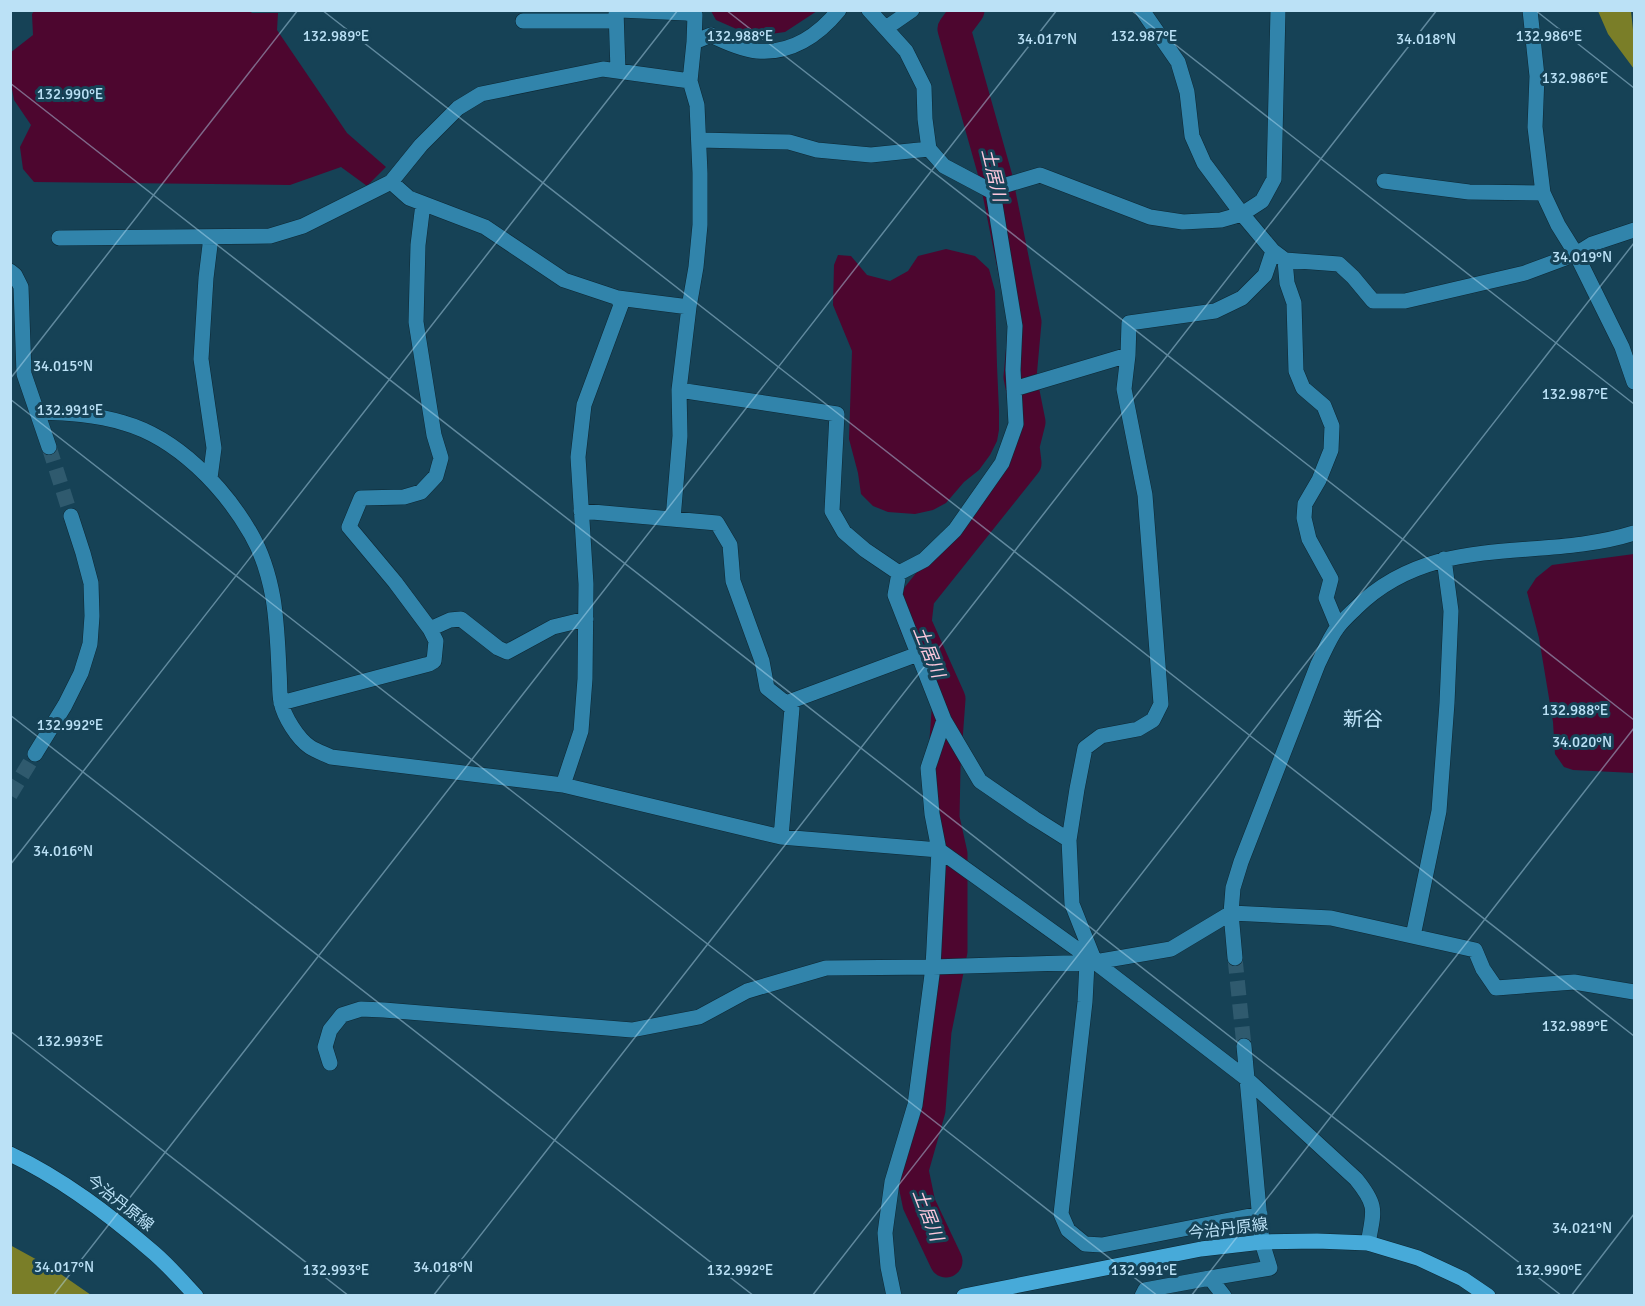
<svg xmlns="http://www.w3.org/2000/svg" width="1645" height="1306" font-family="Signika,'Noto Sans JP',sans-serif">
  <style>
    .forest { fill: #7a7e28 }
    .water { fill: #4d062f }
    .lines { fill: none; stroke-linecap: round; stroke-linejoin: round }
    .river { stroke: #4d062f; stroke-width: 33 }
    .minor-tunnel { stroke: #2f5a6e; stroke-width: 15; stroke-dasharray: 15 8; stroke-linecap: butt }
    .minor-casing { stroke: #0d2733; stroke-width: 16 }
    .major-casing { stroke: #0d2733; stroke-width: 16 }
    .minor { stroke: #3184ab; stroke-width: 15 }
    .major { stroke: #47aad9; stroke-width: 15 }
    .ticks { fill: none; stroke: #bbe1f6; stroke-width: 1.5; stroke-opacity: 0.45 }
    .labels { text-anchor: middle; dominant-baseline: central; stroke-width: 6; stroke-linejoin: round; paint-order: stroke }
    .street-label { font-size: 16px; fill: #bbe1f6; stroke: #164256 }
    .water-label { font-size: 18px; font-style: italic; fill: #fcc7dc; stroke: #164256 }
    .quarter-label { font-size: 20px; fill: #bbe1f6; stroke: #164256 }
    .ticks-label { font-size: 15px; text-anchor: middle; fill: #bbe1f6; stroke: #164256; stroke-width: 6; stroke-linejoin: round; paint-order: stroke }
  </style>
  <rect width="100%" height="100%" fill="#164256"/>
  <path class="forest" d="M 1598,11 L 1631,11 L 1633,30 L 1634,32 L 1634,69 L 1608,34 Z
    M 10,1245 L 52,1268 L 91,1295 L 11,1295 Z"/>
  <path class="water" d="M 249,10 L 252,13 L 278,13 L 277,30 L 347,133 L 386,167 L 367,186 L 341,167 L 290,185 L 34,182 L 23,169 L 20,147 L 31,125 L 14,100 L 11,83 L 10,53 L 33,35 L 32,14 L 34,11 Z
    M 711,11 L 817,11 L 785,32 L 763,35 L 741,31 L 716,20 Z
    M 946,249 L 975,256 L 989,269 L 995,291 L 997,366 L 999,411 L 999,430 L 997,441 L 990,455 L 979,470 L 964,482 L 946,503 L 933,510 L 915,514 L 888,512 L 873,506 L 861,494 L 858,473 L 849,439 L 852,351 L 833,305 L 834,265 L 838,255 L 851,256 L 867,275 L 890,281 L 908,271 L 918,256 Z
    M 1634,554 L 1634,773 L 1573,770 L 1564,767 L 1555,754 L 1553,722 L 1539,638 L 1527,592 L 1536,578 L 1552,565 Z"/>
  <g class="lines">
    <path class="river" d="M 946,1261 L 919,1204 L 912,1170 L 929,1110 L 935,1031 L 951,951 L 951,854 L 943,818 L 944,767 L 949,699 L 915,623 L 918,597 L 1025,463 L 1023,446 L 1029,422 L 1020,377 L 1025,322 L 996,178 L 954,29 L 968,10"/>
    <path class="minor-tunnel" d="M 49,447 L 71,516
      M 10,795 L 35,754
      M 1235,958 L 1244,1046"/>
    <defs>
      <path id="minor" d="M 616,10 L 618,71
        M 620,10 L 686,13 L 695,15 L 694,42
        M 839,10 C 818,36 790,54 757,51 C 741,49 725,42 711,35 L 694,42 L 690,81 L 697,105 L 700,173 L 700,225 L 696,267 L 689,307 L 679,390 L 837,414 L 832,511 L 844,532 L 865,550 L 899,573
        M 869,10 L 906,51 L 924,87 L 925,119 L 929,149 L 944,166 L 993,192 L 1015,326 L 1013,370 L 1016,424 L 1002,463 L 955,530 L 924,560 L 899,573
        M 1142,10 L 1178,62 L 1187,92 L 1192,136 L 1204,163 L 1242,214 L 1262,201 L 1274,179 L 1278,10
        M 1530,10 L 1537,76 L 1535,127 L 1543,193 L 1558,225 L 1576,254 L 1622,347 L 1634,382
        M 523,21 L 616,21
        M 886,28 L 912,10
        M 699,140 L 789,142 L 817,150 L 871,155 L 929,149
        M 1384,181 L 1469,192 L 1543,193
        M 391,182 L 409,198 L 485,227 L 564,280 L 618,298 L 621,305 L 584,405 L 578,457 L 586,584 L 585,679 L 581,731 L 563,785
        M 989,190 L 1040,175 L 1150,217 L 1183,222 L 1221,220 L 1242,214 L 1273,251 L 1285,260 L 1339,264 L 1353,277 L 1373,301 L 1405,301 L 1525,273 L 1576,254 L 1592,244 L 1634,230
        M 59,238 L 270,236 L 303,226 L 391,182 L 421,145 L 458,108 L 481,94 L 603,69 L 690,81
        M 1285,260 L 1287,283 L 1294,303 L 1296,371 L 1303,388 L 1324,406 L 1332,426 L 1331,450 L 1319,480 L 1305,504 L 1304,518 L 1309,539 L 1331,579 L 1326,598 L 1338,627
        M 10,271 L 15,275 L 21,287 L 24,374 L 49,447
        M 618,298 L 689,307
        M 1014,389 L 1128,355 L 1129,323 L 1215,311 L 1242,298 L 1265,275 L 1273,251
        M 38,412 C 67,413 95,414 124,423 C 177,438 224,487 251,534 C 262,553 269,576 273,598 C 277,622 278,646 279,671 C 280,681 279,692 281,702 C 284,717 298,739 310,747 C 316,751 325,754 331,757 L 563,785 L 781,837 L 939,850 L 1095,962 L 1171,949 L 1231,913 L 1331,918 L 1475,950 L 1483,969 L 1496,988 L 1574,982 L 1634,992
        M 210,478 L 214,448 L 201,359 L 206,278 L 211,237
        M 581,511 L 717,523 L 730,545 L 733,581 L 762,661 L 767,688 L 792,708 L 781,837
        M 673,519 L 680,436 L 679,390
        M 899,573 L 895,595 L 944,720 L 980,781 L 1034,818 L 1069,840 L 1072,904 L 1095,962
        M 430,629 L 450,620 L 461,619 L 498,648 L 507,652 L 553,627 L 586,619
        M 281,703 L 429,664 L 434,661 L 436,641 L 430,629 L 395,582 L 349,527 L 361,498 L 404,497 L 421,492 L 436,476 L 441,458 L 434,435 L 416,322 L 418,245 L 423,204
        M 786,703 L 918,654
        M 35,754 L 65,705 L 81,673 L 90,644 L 92,616 L 91,583 L 83,553 L 71,516
        M 1069,840 L 1077,789 L 1085,748 L 1101,736 L 1138,729 L 1153,720 L 1161,704 L 1145,495 L 1124,389 L 1128,355
        M 1413,936 L 1439,811 L 1447,703 L 1451,611 L 1444,559
        M 1235,958 L 1231,913 L 1233,888 L 1241,862 L 1318,664 C 1324,652 1329,639 1337,628 C 1343,620 1350,614 1356,608 C 1435,530 1539,563 1634,533
        M 1087,963 L 1085,1002 L 1061,1214 L 1068,1230 L 1085,1244 L 1102,1245 L 1260,1214
        M 330,1063 L 325,1047 L 330,1030 L 342,1015 L 361,1009 L 384,1010 L 632,1030 L 699,1017 L 747,991 L 826,968 L 933,967 L 1095,962 L 1247,1079 L 1356,1179 C 1378,1206 1374,1211 1368,1243
        M 894,1296 L 888,1267 L 885,1233 L 892,1182 L 915,1105 L 933,967 L 939,850 L 932,814 L 928,768 L 944,720
        M 1142,1296 L 1145,1290 L 1210,1278
        M 1224,1296 L 1210,1278 L 1270,1268 L 1262,1242 L 1244,1046"/>
      <path id="major" d="M 10,1154 C 63,1179 110,1215 154,1253 C 169,1266 182,1281 196,1296
        M 964,1296 L 1201,1249 L 1262,1242 L 1317,1241 L 1368,1243 L 1418,1258 L 1463,1279 L 1488,1296"/>
    </defs>
    <use href="#minor" class="minor-casing"/>
    <use href="#major" class="major-casing"/>
    <use href="#minor" class="minor"/>
    <use href="#major" class="major"/>
  </g>
  <path class="ticks" d="M 322,10 L 1634,1036M 726,10 L 1634,720M 1131,10 L 1634,404M 1535,10 L 1634,88M 10,83 L 1562,1296M 10,379 L 298,10M 10,399 L 1158,1296M 10,715 L 754,1296M 10,865 L 678,10M 10,1031 L 349,1296M 53,1296 L 1057,10M 433,1296 L 1437,10M 812,1296 L 1634,243M 1191,1296 L 1634,728M 1571,1296 L 1634,1214"/>
  <g class="labels">
    <g class="street-label">
      <text transform="translate(120 1203) rotate(38)">今治丹原線</text>
      <text transform="translate(1228 1229) rotate(-7)">今治丹原線</text>
    </g>
    <g class="water-label">
      <text transform="translate(994 175) rotate(76)">土居川</text>
      <text transform="translate(929 652) rotate(68)">土居川</text>
      <text transform="translate(928 1215) rotate(69)">土居川</text>
    </g>
    <g class="quarter-label">
      <text x="1363" y="719">新谷</text>
    </g>
  </g>
  <g class="ticks-label">
    <text x="336" y="41">132.989°E</text>
    <text x="740" y="41">132.988°E</text>
    <text x="1144" y="41">132.987°E</text>
    <text x="1549" y="41">132.986°E</text>
    <text x="1047" y="44">34.017°N</text>
    <text x="1426" y="44">34.018°N</text>
    <text x="1575" y="83">132.986°E</text>
    <text x="70" y="99">132.990°E</text>
    <text x="1582" y="262">34.019°N</text>
    <text x="63" y="371">34.015°N</text>
    <text x="1575" y="399">132.987°E</text>
    <text x="70" y="415">132.991°E</text>
    <text x="1575" y="715">132.988°E</text>
    <text x="70" y="730">132.992°E</text>
    <text x="1582" y="747">34.020°N</text>
    <text x="63" y="856">34.016°N</text>
    <text x="1575" y="1031">132.989°E</text>
    <text x="70" y="1046">132.993°E</text>
    <text x="1582" y="1233">34.021°N</text>
    <text x="64" y="1272">34.017°N</text>
    <text x="443" y="1272">34.018°N</text>
    <text x="336" y="1275">132.993°E</text>
    <text x="740" y="1275">132.992°E</text>
    <text x="1144" y="1275">132.991°E</text>
    <text x="1549" y="1275">132.990°E</text>
  </g>
  <rect width="1645" height="1306" fill="none" stroke="#bbe1f6" stroke-width="24"/>
</svg>
